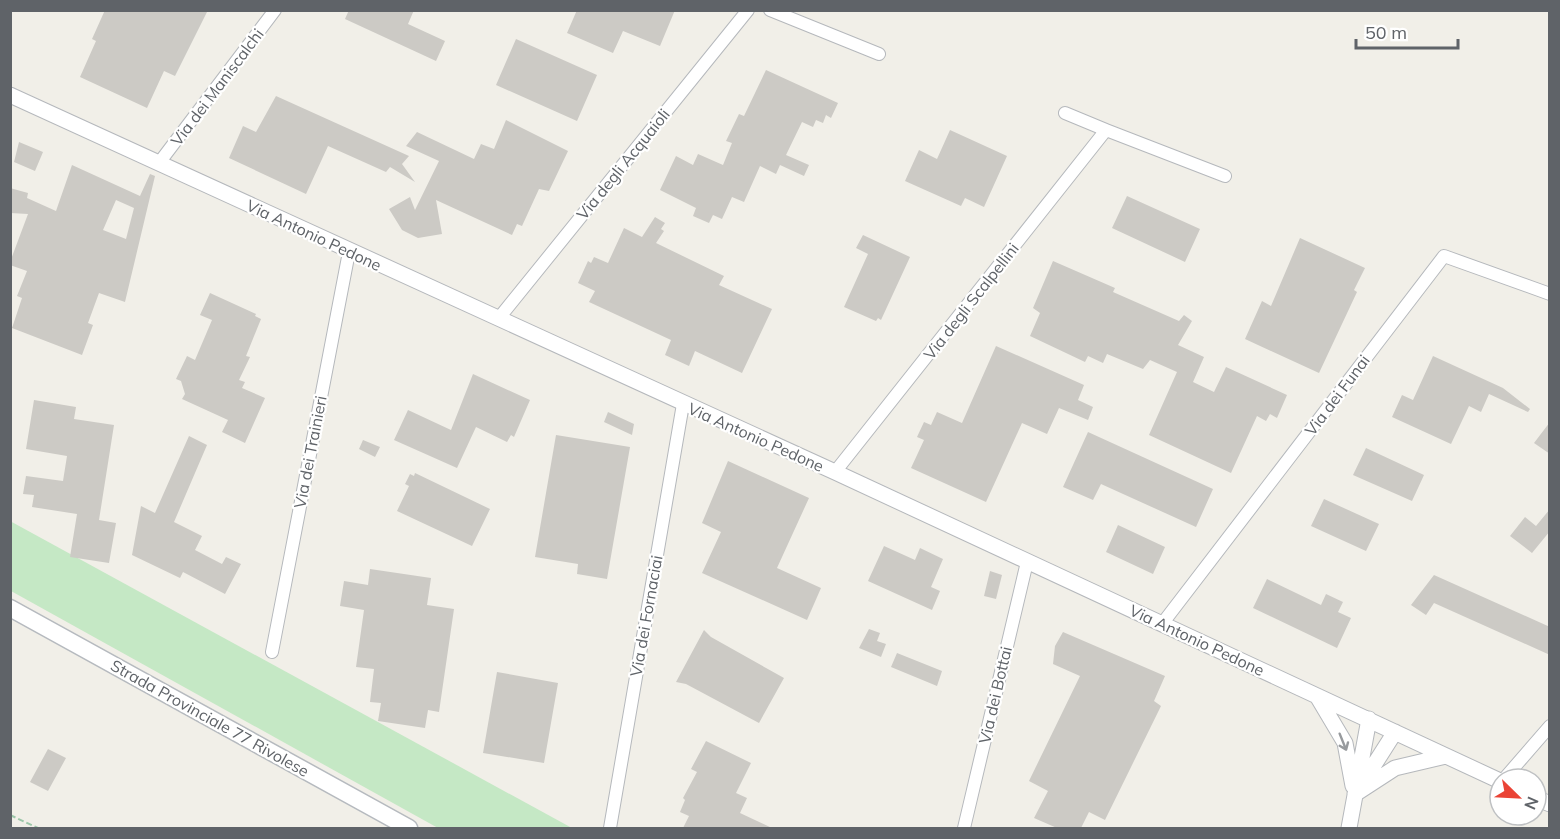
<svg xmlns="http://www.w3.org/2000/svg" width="1560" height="839" font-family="Mulish,sans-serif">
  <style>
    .green { fill: #c5e8c5 }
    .building { fill: #cccac5; fill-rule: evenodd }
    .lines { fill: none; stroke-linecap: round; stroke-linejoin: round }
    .minor-casing { stroke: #b5b8bc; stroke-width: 14 }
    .tertiary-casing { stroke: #b5b8bc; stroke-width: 17 }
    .secondary-casing { stroke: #b6babf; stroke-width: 19 }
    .path { stroke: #9cc7a9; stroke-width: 2; stroke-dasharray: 6 3; stroke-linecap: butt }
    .minor { stroke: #fff; stroke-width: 12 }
    .tertiary { stroke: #fff; stroke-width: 15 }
    .secondary { stroke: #fff; stroke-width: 16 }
    .oneway { stroke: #979a9d }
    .labels { text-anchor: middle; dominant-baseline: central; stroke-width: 4.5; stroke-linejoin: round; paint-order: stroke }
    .street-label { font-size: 16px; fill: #5f6368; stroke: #fff }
  </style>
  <rect width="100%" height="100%" fill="#f1efe8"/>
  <path class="green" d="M 10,521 L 572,828 L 438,828 L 11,591 Z"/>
  <path class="building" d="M 105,10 L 208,10 L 175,76 L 164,71 L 147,108 L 80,77 L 96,41 L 92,39 Z
    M 349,10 L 414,10 L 408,24 L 445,41 L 436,61 L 345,19 Z
    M 577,10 L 675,10 L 660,46 L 623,31 L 613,53 L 567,33 Z
    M 516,39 L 597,75 L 577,121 L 496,85 Z
    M 766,70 L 838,103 L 831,118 L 826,115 L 823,123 L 816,120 L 813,127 L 802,122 L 786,155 L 809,165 L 804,176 L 780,165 L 776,174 L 760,166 L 744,202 L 732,197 L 722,219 L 713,215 L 709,223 L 693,216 L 696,208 L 660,190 L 676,156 L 693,165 L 698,154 L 723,165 L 732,143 L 726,141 L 739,114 L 744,116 Z
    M 276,96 L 409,156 L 402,164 L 415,182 L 390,167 L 386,172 L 328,146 L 306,194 L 229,158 L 243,126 L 256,132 Z
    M 506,120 L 568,151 L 549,191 L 539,189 L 522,226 L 517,224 L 512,235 L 436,200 L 442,234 L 418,238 L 402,230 L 389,209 L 410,197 L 415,210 L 439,161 L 406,146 L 417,132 L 474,159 L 481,144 L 494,149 Z
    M 950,130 L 1007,156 L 984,207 L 965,198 L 961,206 L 905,181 L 919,150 L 937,159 Z
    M 19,142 L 43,152 L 35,171 L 14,162 Z
    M 72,165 L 140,196 L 150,174 L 155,176 L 125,302 L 99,293 L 88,323 L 93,325 L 82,355 L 12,328 L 22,298 L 17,296 L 27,271 L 10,265 L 10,262 L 28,214 L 10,213 L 10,188 L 28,193 L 27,198 L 56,211 ZM 116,200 L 134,208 L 126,239 L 103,230 Z
    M 1127,196 L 1200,229 L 1185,262 L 1112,228 Z
    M 655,217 L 665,223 L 661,229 L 664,231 L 656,243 L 724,276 L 719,285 L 772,309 L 742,373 L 695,351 L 689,366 L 665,355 L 671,340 L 589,302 L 595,291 L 578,283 L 588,261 L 591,263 L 594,257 L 608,263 L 624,228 L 642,237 Z
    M 863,235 L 910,257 L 881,320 L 878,318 L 876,321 L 844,307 L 868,254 L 856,248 Z
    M 1300,238 L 1365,268 L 1354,290 L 1357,292 L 1319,373 L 1245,339 L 1262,301 L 1271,306 Z
    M 1053,261 L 1115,288 L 1113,292 L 1179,321 L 1184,315 L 1192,321 L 1178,345 L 1204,357 L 1193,382 L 1214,392 L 1226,367 L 1287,395 L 1277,418 L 1270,414 L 1266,421 L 1257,416 L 1231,473 L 1149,435 L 1177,372 L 1150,360 L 1143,369 L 1107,354 L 1103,363 L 1088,356 L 1085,362 L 1030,336 L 1040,313 L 1033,308 Z
    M 210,293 L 256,314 L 255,316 L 261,319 L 246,356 L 250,357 L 239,380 L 245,382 L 242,388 L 265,398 L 245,443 L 222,432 L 228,420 L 182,399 L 185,394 L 181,381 L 176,379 L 187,356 L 195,360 L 212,320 L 200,315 Z
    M 996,346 L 1084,385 L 1078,400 L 1093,407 L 1088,420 L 1059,408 L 1047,434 L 1022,423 L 986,502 L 911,468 L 924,440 L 917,437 L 924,422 L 931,425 L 937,412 L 962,423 Z
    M 1433,356 L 1503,388 L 1530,409 L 1528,412 L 1489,394 L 1481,412 L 1469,406 L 1451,444 L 1392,417 L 1402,395 L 1413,400 Z
    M 473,374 L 530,400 L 514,437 L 511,435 L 507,442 L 476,427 L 457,468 L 394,440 L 408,410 L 451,430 Z
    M 34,400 L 76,407 L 74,419 L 114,425 L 99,520 L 116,523 L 109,563 L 70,557 L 77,514 L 32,507 L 34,495 L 23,494 L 26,476 L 63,481 L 67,456 L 26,449 Z
    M 608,412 L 634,424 L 632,435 L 604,422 Z
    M 1550,422 L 1550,454 L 1534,443 Z
    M 1088,432 L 1213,489 L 1196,527 L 1101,484 L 1093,500 L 1063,487 Z
    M 556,435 L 630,447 L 607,579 L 577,574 L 578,564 L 535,557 Z
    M 189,436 L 207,445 L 174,522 L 202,536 L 195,550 L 222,564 L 226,557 L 241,564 L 225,594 L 183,572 L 180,578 L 132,555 L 141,506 L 155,513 Z
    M 363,440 L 380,447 L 375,457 L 359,449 Z
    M 1366,448 L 1424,475 L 1412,501 L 1353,475 Z
    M 728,461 L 809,498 L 777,568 L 821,588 L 807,620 L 702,573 L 721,532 L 702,523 Z
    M 415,473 L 490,509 L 472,546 L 397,511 L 409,486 L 405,484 L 410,474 L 414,476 Z
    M 1324,499 L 1379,524 L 1366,551 L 1311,526 Z
    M 1550,509 L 1550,531 L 1532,553 L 1510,536 L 1525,517 L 1536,526 Z
    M 1118,525 L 1165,547 L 1153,574 L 1106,552 Z
    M 884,546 L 915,560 L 920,548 L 943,559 L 931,587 L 940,591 L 932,610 L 868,581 Z
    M 370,569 L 431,578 L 427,605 L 454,609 L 439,712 L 428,710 L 425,728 L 378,721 L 381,703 L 370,702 L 374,669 L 356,667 L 364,610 L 340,606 L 344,581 L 368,585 Z
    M 990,571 L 1002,575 L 996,599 L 984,596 Z
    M 1434,575 L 1550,627 L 1550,655 L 1434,603 L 1426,615 L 1411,605 Z
    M 1267,579 L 1321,605 L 1326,594 L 1343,602 L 1338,612 L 1351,618 L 1337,648 L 1253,608 Z
    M 869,629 L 880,633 L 877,641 L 886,644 L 881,657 L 859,648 Z
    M 704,630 L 711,637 L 784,678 L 759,723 L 686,684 L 676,682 Z
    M 1063,632 L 1165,676 L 1154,701 L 1161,706 L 1105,820 L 1089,812 L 1081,828 L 1057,828 L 1034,818 L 1048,791 L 1029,781 L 1080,676 L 1053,664 L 1055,646 Z
    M 897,653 L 942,671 L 937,686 L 891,667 Z
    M 497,672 L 558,683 L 544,763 L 483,753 Z
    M 706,741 L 751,763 L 736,793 L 747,798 L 740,813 L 772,828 L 683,828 L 689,816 L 680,812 L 685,800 L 683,798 L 697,772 L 691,769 Z
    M 48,749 L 66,758 L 48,791 L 30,782 Z"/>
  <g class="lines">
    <defs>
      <path id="minor" d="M 770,10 L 879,54
        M 1065,113 L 1106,130
        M 159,163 L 275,10
        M 499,318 L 748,10
        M 835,472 L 1106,130 L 1225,176
        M 1162,624 L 1444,256 L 1550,294
        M 272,652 L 349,252
        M 1504,779 L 1550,726
        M 610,828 L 683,404
        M 964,828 L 1027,562"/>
      <path id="tertiary" d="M 10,95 L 835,472 L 1500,781
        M 1317,696 L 1345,743 L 1353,786
        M 1360,787 L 1395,732
        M 1355,794 L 1395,768 L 1446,756
        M 1536,798 L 1550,804
        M 1349,828 L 1369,719"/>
      <path id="secondary" d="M 10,608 L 409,828"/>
    </defs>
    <use href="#minor" class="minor-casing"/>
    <use href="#tertiary" class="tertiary-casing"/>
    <use href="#secondary" class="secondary-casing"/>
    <path class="path" d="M 10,815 L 38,828"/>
    <use href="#minor" class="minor"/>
    <use href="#tertiary" class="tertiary"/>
    <use href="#secondary" class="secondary"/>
  </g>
  <defs><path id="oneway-shaft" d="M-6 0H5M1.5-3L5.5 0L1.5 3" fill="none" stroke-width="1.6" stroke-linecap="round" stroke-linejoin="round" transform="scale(1.5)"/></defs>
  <use class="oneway" href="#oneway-shaft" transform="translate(1343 742) rotate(68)"/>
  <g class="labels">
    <g class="street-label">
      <text transform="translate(217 87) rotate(-53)">Via dei Maniscalchi</text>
      <text transform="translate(623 164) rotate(-51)">Via degli Acquaioli</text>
      <text transform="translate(314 235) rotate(25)">Via Antonio Pedone</text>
      <text transform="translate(971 301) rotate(-52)">Via degli Scalpellini</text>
      <text transform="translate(1337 395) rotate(-53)">Via dei Funai</text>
      <text transform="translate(756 437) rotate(24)">Via Antonio Pedone</text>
      <text transform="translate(310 452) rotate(-79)">Via dei Trainieri</text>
      <text transform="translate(646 616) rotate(-80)">Via dei Fornaciai</text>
      <text transform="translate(1197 640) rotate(25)">Via Antonio Pedone</text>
      <text transform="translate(995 695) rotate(-77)">Via dei Bottai</text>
      <text transform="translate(210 718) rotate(29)">Strada Provinciale 77 Rivolese</text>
    </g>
  </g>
  <rect width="1560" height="839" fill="none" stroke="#5f6368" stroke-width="24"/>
  <g transform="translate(1518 797) rotate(114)"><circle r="28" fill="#ffffff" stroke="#bfc1c3" stroke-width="1.5"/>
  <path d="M0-4.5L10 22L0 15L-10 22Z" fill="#ea4335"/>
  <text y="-9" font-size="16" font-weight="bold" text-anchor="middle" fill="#5f6368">N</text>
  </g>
  <path d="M1356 39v9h102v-9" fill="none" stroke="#5f6368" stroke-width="3"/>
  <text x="1365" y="39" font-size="18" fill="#5f6368" stroke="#ffffff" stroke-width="4.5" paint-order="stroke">50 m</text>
</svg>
